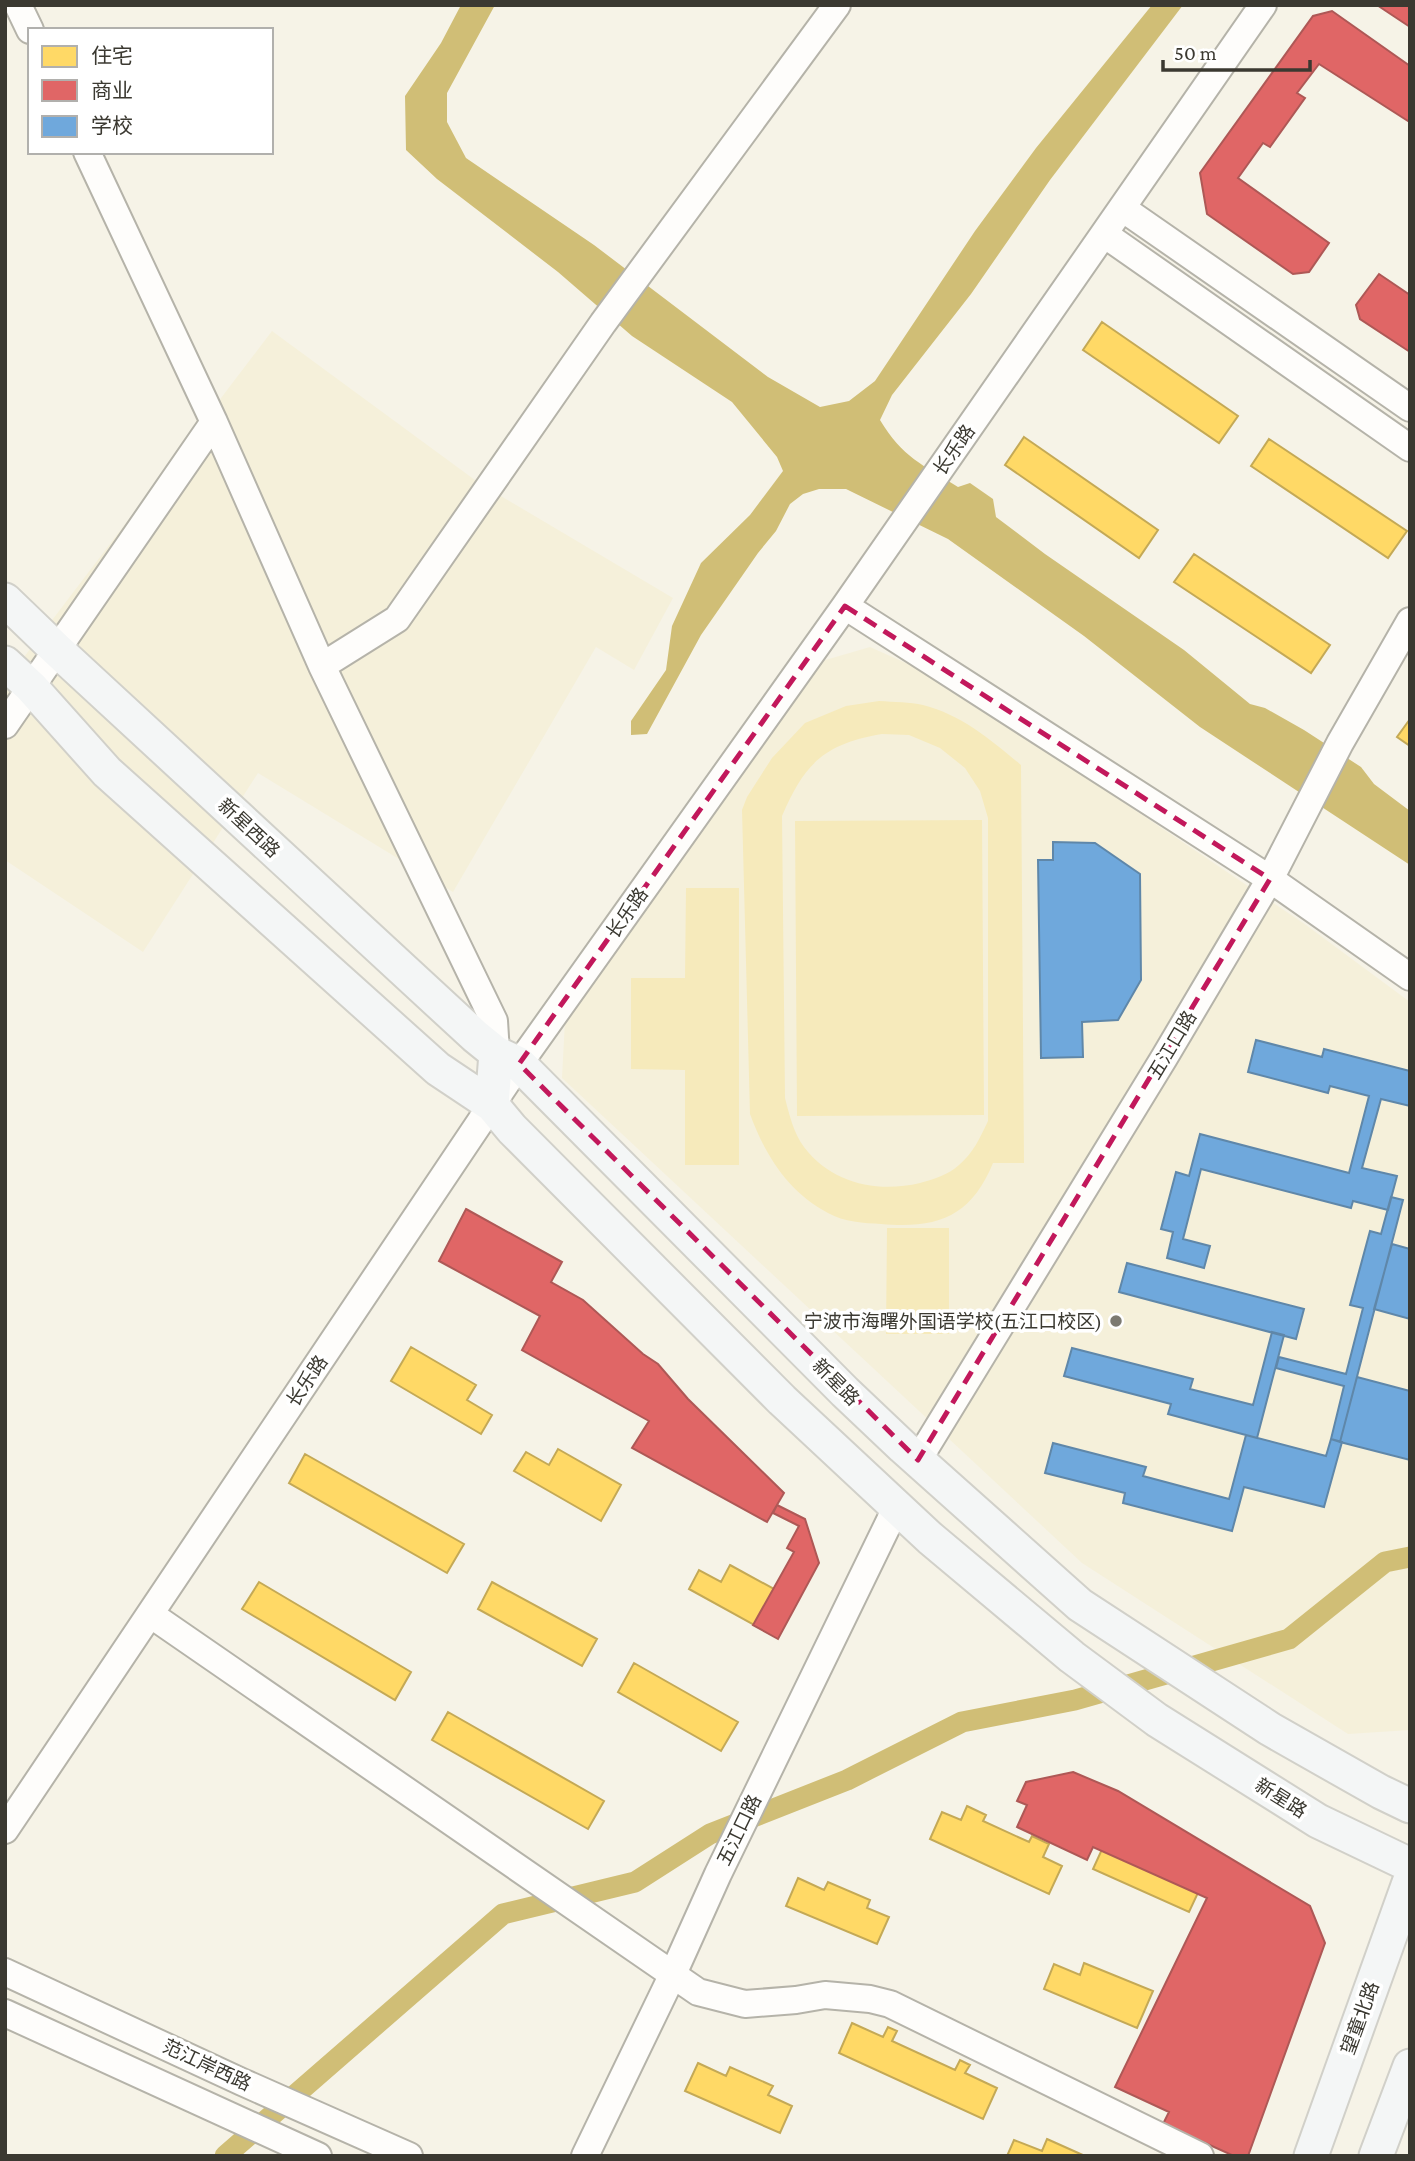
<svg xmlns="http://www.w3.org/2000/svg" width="1415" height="2161" font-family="'Crimson Pro','Noto Sans SC',serif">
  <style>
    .built { fill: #f5f0da }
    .green { fill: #f6eabb; fill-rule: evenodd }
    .water { fill: #d0be76 }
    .homes { fill: #ffd966; stroke: #c4a956; stroke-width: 2 }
    .shops { fill: #e06666; stroke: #ae5856; stroke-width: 2 }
    .schools { fill: #6fa8dc; stroke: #5f87a9; stroke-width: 2 }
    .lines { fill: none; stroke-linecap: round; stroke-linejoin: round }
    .canal { stroke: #d0be76; stroke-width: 21 }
    .minor-casing { stroke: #b5b3a9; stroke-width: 30 }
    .major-casing { stroke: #d1d0c9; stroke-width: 37 }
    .minor { stroke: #fefdfb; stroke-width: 26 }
    .major { stroke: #f4f6f6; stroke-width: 33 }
    .marked { fill: none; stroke: #c2185b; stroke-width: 5; stroke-dasharray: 14 9; stroke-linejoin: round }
    .poi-dot { fill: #7c7a71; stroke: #fff; stroke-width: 2.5 }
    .labels { text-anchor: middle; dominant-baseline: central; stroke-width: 7; stroke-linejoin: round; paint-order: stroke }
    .street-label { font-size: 19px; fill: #3b3931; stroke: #fff }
    .poi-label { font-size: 19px; fill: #3b3931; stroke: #fff; text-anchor: end }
  </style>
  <rect width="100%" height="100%" fill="#f6f3e7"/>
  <path class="built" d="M 272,331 L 479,483 L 673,598 L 634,670 L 596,647 L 453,892 L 258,773 L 143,952 L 5,860 L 5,682 Z
    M 870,647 L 937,677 L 1306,925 L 1410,1002 L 1410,1730 L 1348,1734 L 1082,1563 L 562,1078 L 565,1021 L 822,661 Z"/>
  <path class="green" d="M 879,701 C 894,702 910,702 923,705 C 962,715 991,740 1021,765 L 1024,1163 L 993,1163 C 971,1217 937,1229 881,1224 C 864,1223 844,1222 828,1213 C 788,1192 765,1155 750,1114 L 742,810 L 747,797 L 772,758 L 805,723 L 846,706 ZM 882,734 L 909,735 L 940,748 L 965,768 L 980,791 L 988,818 L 988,1121 C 980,1138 973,1153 959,1165 C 948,1175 934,1179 920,1183 C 878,1193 832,1184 804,1147 C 794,1134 789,1114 785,1098 L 782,816 C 805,763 824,744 882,734 Z
    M 982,820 L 984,1115 L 797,1116 L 795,821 Z
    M 686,888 L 739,888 L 739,1165 L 685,1165 L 685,1070 L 631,1069 L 631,978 L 685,978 Z
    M 887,1228 L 949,1228 L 949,1334 L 886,1334 Z"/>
  <path class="water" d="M 461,5 L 495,5 L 447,93 L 447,122 L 466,158 L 594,245 L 768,377 L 820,407 L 849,401 L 875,381 L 975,231 L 1036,148 L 1152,5 L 1183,5 L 1050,180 L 971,294 L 892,395 L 880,420 C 902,457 923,465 958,487 L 970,483 L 993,499 L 996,517 L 1045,554 L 1184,650 L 1250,704 L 1265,708 L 1304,730 L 1361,767 L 1374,784 L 1410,811 L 1410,865 L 1200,727 L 1084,636 L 948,539 L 846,489 L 819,489 L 803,494 L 790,504 L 776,531 L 758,553 L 701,635 L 647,734 L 631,735 L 631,721 L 666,670 L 672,626 L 701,563 L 750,515 L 783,471 L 777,457 L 732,402 L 632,336 L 558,272 L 437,179 L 406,150 L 405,96 L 441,43 Z"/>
  <path class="homes" d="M 1325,24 L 1410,78 L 1409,118 L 1307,52 Z
    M 1230,176 L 1326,244 L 1309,267 L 1213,200 Z
    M 1379,276 L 1410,298 L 1410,334 L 1362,301 Z
    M 1102,322 L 1238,416 L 1219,443 L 1083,350 Z
    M 1024,437 L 1158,530 L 1139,558 L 1005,465 Z
    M 1269,439 L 1407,531 L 1388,558 L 1251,466 Z
    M 1194,554 L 1330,645 L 1311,673 L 1174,582 Z
    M 1410,719 L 1410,746 L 1397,737 Z
    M 467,1218 L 491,1231 L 486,1241 L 526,1263 L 532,1253 L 557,1267 L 534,1308 L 444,1259 Z
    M 567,1318 L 592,1331 L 586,1342 L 626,1364 L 632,1353 L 657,1367 L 634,1409 L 544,1359 Z
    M 411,1347 L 476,1385 L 467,1400 L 492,1415 L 481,1434 L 391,1381 Z
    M 668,1428 L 688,1439 L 691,1433 L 709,1443 L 705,1450 L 718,1457 L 723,1447 L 736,1454 L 729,1466 L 745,1475 L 749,1467 L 762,1474 L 759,1481 L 781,1493 L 767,1518 L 653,1455 Z
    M 558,1449 L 621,1485 L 601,1521 L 514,1471 L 526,1452 L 549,1465 Z
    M 305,1454 L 464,1544 L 447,1573 L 289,1483 Z
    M 730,1565 L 796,1601 L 776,1637 L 689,1589 L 699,1570 L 721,1582 Z
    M 259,1582 L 411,1672 L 395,1700 L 242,1609 Z
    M 492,1582 L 597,1639 L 582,1666 L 478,1609 Z
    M 634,1663 L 738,1722 L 721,1751 L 618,1692 Z
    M 448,1712 L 604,1801 L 588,1829 L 432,1740 Z
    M 967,1806 L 986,1815 L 983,1821 L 1029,1842 L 1032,1836 L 1049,1844 L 1043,1857 L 1062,1866 L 1049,1894 L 930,1839 L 942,1812 L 961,1820 Z
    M 1114,1823 L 1142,1835 L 1134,1854 L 1174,1873 L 1183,1853 L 1211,1865 L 1189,1912 L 1093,1869 Z
    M 798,1878 L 824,1890 L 828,1882 L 870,1900 L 867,1908 L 889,1917 L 877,1944 L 786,1906 Z
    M 1084,1963 L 1153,1991 L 1137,2028 L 1044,1989 L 1054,1964 L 1080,1975 Z
    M 852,2023 L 883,2037 L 888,2027 L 897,2031 L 892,2041 L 955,2070 L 960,2060 L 970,2065 L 965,2073 L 997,2088 L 983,2119 L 839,2053 Z
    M 698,2063 L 726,2076 L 730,2067 L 773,2086 L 768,2095 L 792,2106 L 780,2133 L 685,2091 Z
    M 1047,2139 L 1085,2156 L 1007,2156 L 1014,2140 L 1042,2151 Z"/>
  <path class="shops" d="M 1377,5 L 1410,5 L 1410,27 Z
    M 1332,11 L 1410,66 L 1410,119 L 1408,121 L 1319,64 L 1297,93 L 1305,98 L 1270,147 L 1263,143 L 1238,178 L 1329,243 L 1309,272 L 1293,274 L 1207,214 L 1200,173 L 1313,16 Z
    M 1379,274 L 1410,295 L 1410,352 L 1360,319 L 1356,305 Z
    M 466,1209 L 562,1262 L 551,1282 L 583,1300 L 643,1354 L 658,1364 L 688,1399 L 784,1493 L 767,1522 L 632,1448 L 649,1421 L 522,1350 L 540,1316 L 439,1261 Z
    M 777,1505 L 805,1519 L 819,1563 L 778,1639 L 753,1625 L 794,1552 L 787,1548 L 799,1526 L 773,1513 Z
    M 1073,1772 L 1118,1791 L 1310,1906 L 1325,1943 L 1248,2156 L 1234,2156 L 1163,2124 L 1169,2112 L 1115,2087 L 1207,1898 L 1093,1847 L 1087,1860 L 1017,1827 L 1027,1805 L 1017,1801 L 1026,1782 Z"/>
  <path class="schools" d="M 1053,842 L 1095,843 L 1140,874 L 1141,980 L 1118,1020 L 1082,1022 L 1083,1057 L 1041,1058 L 1038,860 L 1053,860 Z
    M 1256,1040 L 1322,1057 L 1324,1049 L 1410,1071 L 1410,1106 L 1381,1099 L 1362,1168 L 1397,1176 L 1388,1210 L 1353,1201 L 1351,1208 L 1201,1169 L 1183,1239 L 1210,1246 L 1204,1268 L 1167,1258 L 1173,1232 L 1161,1229 L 1176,1172 L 1189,1176 L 1200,1134 L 1349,1173 L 1369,1096 L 1330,1086 L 1328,1093 L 1248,1072 Z
    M 1391,1197 L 1403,1200 L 1340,1442 L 1331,1439 L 1344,1386 L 1276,1368 L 1279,1357 L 1346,1374 L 1363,1308 L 1350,1305 L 1370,1231 L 1381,1234 Z
    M 1392,1244 L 1410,1249 L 1410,1319 L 1374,1309 Z
    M 1127,1263 L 1304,1309 L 1296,1339 L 1119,1292 Z
    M 1272,1332 L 1284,1335 L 1257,1438 L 1168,1414 L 1171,1404 L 1064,1376 L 1072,1348 L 1193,1379 L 1190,1389 L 1253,1405 Z
    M 1357,1377 L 1410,1391 L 1410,1460 L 1340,1442 Z
    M 1246,1435 L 1326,1456 L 1331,1439 L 1342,1442 L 1324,1507 L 1244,1487 L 1232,1531 L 1123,1503 L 1125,1493 L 1045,1473 L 1053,1443 L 1146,1467 L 1143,1476 L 1229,1499 Z"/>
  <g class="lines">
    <path class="canal" d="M 225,2156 L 503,1914 L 635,1882 L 710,1834 L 847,1780 L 962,1722 L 1075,1700 L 1289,1639 L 1385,1562 L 1410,1557"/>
    <defs>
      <path id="minor" d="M 18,5 L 30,30
        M 87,152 L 214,422 L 322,666 L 494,1021 L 496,1053
        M 1122,208 L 1410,408
        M 1104,234 L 1410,448
        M 845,606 L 1270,879 L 1410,977
        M 322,666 L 397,619 L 603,323 L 837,5
        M 5,725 L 214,422
        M 918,1460 L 1164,1058 L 1270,879 L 1340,743 L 1410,621
        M 150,1614 L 698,1992 L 745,2004 L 796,2000 L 825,1995 L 870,1999 L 890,2004 L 1200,2156
        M 5,1830 L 519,1064 L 845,606 L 1263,5
        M 5,1972 L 242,2082 L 409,2156
        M 5,2013 L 318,2156
        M 585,2156 L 673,1974 L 718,1874 L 897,1506"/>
      <path id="major" d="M 5,600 L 57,650 L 475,1036 L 496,1053 L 519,1064 L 845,1392 L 903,1447 L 1080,1605 L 1270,1729 L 1381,1792 L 1410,1806
        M 5,663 L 31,687 L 107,772 L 438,1069 L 492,1105
        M 496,1053 L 492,1105 L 512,1129 L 782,1400 L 930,1538 L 1072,1657 L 1157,1720 L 1318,1821 L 1410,1865
        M 1311,2156 L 1410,1880
        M 1376,2156 L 1410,2066"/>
    </defs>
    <use href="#minor" class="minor-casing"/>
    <use href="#major" class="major-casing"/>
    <use href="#minor" class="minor"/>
    <use href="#major" class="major"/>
  </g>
  <path class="marked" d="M 845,606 L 1270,879 L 918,1460 L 519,1064 Z"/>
  <circle class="poi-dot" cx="1116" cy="1321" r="7"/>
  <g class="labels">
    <g class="street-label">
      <text transform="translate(954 450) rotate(-55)">长乐路</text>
      <text transform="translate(249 828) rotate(43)">新星西路</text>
      <text transform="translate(627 913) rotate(-55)">长乐路</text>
      <text transform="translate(1172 1045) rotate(-59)">五江口路</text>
      <text transform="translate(307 1381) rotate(-56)">长乐路</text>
      <text transform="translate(836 1382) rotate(45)">新星路</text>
      <text transform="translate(1281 1798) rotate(32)">新星路</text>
      <text transform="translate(739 1830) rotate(-64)">五江口路</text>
      <text transform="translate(1360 2018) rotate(-70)">望童北路</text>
      <text transform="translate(207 2065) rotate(25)">范江岸西路</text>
    </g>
    <g class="poi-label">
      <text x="1102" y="1321">宁波市海曙外国语学校(五江口校区)</text>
    </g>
  </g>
  <rect width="1415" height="2161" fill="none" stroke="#3b3931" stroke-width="14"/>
  <rect x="28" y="28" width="245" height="126" fill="#ffffff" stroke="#b1b0ad" stroke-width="2"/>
  <rect x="42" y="46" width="35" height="21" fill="#ffd966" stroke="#b1b0ad" stroke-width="2"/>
  <text x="91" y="63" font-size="21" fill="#3b3931">住宅</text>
  <rect x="42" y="80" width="35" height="21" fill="#e06666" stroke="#b1b0ad" stroke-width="2"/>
  <text x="91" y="98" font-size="21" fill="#3b3931">商业</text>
  <rect x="42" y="116" width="35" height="21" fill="#6fa8dc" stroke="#b1b0ad" stroke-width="2"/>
  <text x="91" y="133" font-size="21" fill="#3b3931">学校</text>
  <path d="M1163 60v10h147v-10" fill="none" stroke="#3b3931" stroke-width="3.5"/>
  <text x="1174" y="60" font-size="21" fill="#3b3931" stroke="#ffffff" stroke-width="5" paint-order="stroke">50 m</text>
</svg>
